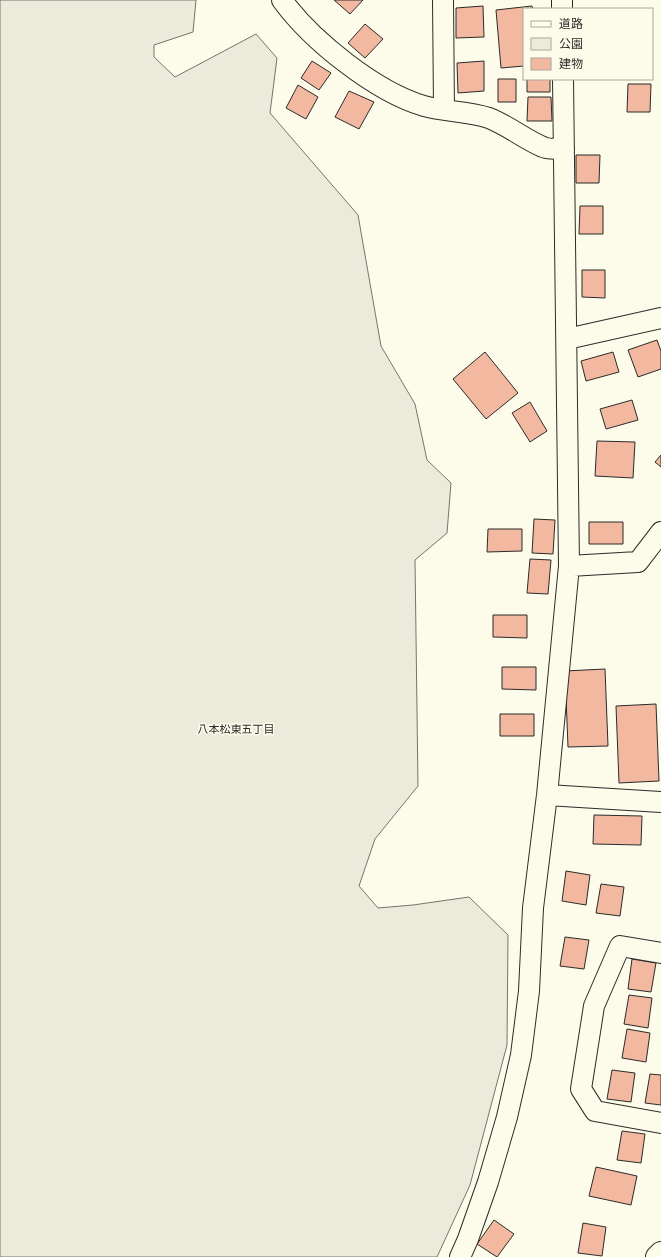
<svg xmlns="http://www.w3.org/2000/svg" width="661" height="1257" font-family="'Public Sans','Noto Sans JP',sans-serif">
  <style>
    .green { fill: #ecebdb; stroke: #74746e }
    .building { fill: #f2b8a0; stroke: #2b2b2b }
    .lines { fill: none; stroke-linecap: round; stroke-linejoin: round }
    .minor-casing { stroke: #2b2b2b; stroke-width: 22 }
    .tertiary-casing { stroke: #2b2b2b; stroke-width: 24 }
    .minor { stroke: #fdfbea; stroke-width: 20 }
    .tertiary { stroke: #fdfbea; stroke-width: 22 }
    .labels { text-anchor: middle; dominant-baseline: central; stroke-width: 3; stroke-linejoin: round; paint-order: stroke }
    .neighbourhood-label { font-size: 11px; fill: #2b2b2b; stroke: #fdfbea }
  </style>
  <rect width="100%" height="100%" fill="#fdfbea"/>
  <path class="green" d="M 0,0 L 196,0 L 193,32 L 154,45 L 154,57 L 175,77 L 256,34 L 277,58 L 270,113 L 358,215 L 381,346 L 415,404 L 427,460 L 451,483 L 447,533 L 415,560 L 418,786 L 375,839 L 359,886 L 378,908 L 413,905 L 469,897 L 508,935 L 507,1045 L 470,1185 L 437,1257 L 0,1257 Z"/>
  <path class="building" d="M 334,0 L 363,0 L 350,14 Z
    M 483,6 L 484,37 L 456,38 L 456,8 Z
    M 532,6 L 533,9 L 524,9 L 524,66 L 501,68 L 496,10 Z
    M 365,24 L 383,39 L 365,58 L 348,43 Z
    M 312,61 L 331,73 L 319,90 L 301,78 Z
    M 484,61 L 484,91 L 458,93 L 457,63 Z
    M 498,79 L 516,79 L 516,102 L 498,102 Z
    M 527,79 L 550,79 L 550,92 L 527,92 Z
    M 628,84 L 651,84 L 650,112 L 627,112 Z
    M 298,85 L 318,97 L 306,119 L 286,108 Z
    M 349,91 L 374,102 L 359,129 L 335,117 Z
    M 528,97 L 551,97 L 552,121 L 527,121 Z
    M 576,155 L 600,155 L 599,183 L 576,183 Z
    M 580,206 L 603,206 L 603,234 L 579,234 Z
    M 582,270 L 605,270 L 605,298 L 582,297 Z
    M 657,340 L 661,351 L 661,369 L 638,377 L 628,350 Z
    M 485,352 L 518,393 L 486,419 L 453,379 Z
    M 613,352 L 619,372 L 586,381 L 581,361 Z
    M 632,400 L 638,420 L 606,429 L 600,409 Z
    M 530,402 L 547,431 L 530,442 L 512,413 Z
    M 597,441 L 635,442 L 633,478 L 595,476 Z
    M 661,455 L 661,467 L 655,462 Z
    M 534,519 L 555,520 L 553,554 L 532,553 Z
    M 589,522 L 623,522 L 623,544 L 589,544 Z
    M 488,529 L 522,529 L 522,551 L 487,552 Z
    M 530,559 L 551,560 L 548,594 L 527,593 Z
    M 493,615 L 527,615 L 527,638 L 493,637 Z
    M 502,667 L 536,667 L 536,690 L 502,689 Z
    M 605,669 L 608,746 L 568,747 L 565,671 Z
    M 656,704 L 659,781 L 619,783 L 616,706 Z
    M 500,714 L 534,714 L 534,736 L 500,736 Z
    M 594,815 L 642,816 L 641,845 L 593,844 Z
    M 566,871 L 590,875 L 586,905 L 562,901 Z
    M 601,884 L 624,887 L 620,916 L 596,913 Z
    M 565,937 L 589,940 L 584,969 L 560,966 Z
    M 632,959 L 656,963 L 651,992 L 628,989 Z
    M 629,995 L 652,998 L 648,1028 L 624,1024 Z
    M 627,1029 L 650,1033 L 646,1062 L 622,1058 Z
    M 612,1070 L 635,1073 L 631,1102 L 607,1099 Z
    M 650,1074 L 661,1075 L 661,1105 L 645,1103 Z
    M 622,1131 L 645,1134 L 641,1163 L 617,1160 Z
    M 596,1167 L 637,1176 L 631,1205 L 589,1196 Z
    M 494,1220 L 514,1234 L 497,1257 L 477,1244 Z
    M 583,1223 L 606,1227 L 602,1256 L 578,1253 Z"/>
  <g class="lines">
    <defs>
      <path id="minor" d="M 282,0 C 312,41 376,92 424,106 C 445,112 468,111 489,118 C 509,126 524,139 543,147 C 549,150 558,148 564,149
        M 443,0 L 444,109
        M 562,0 L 562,9
        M 567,339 L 661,318
        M 569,566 L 638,562 L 661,532
        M 547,795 L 661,802
        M 661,953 L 620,946 L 594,1006 L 581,1089 L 595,1111 L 661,1123
        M 460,1257 L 468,1239 L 488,1182 L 507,1117 L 521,1055 L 529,991 L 533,908 L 547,795 L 569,566 L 563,79"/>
      <path id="tertiary" d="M 657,1257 L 661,1253"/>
    </defs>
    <use href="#minor" class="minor-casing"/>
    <use href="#tertiary" class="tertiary-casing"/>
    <use href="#minor" class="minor"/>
    <use href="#tertiary" class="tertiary"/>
  </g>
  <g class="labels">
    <g class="neighbourhood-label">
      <text x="236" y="729">八本松東五丁目</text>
    </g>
  </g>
  <rect x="523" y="8" width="130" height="72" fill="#fdfbea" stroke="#a9a89e"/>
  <rect x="531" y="21" width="20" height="6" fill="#fdfbea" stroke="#a9a89e"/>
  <text x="559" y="28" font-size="12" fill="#2b2b2b">道路</text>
  <rect x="531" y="38" width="20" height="12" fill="#ecebdb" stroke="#a9a89e"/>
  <text x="559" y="48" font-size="12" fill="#2b2b2b">公園</text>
  <rect x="531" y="58" width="20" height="12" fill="#f2b8a0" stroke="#a9a89e"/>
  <text x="559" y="68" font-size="12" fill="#2b2b2b">建物</text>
</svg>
